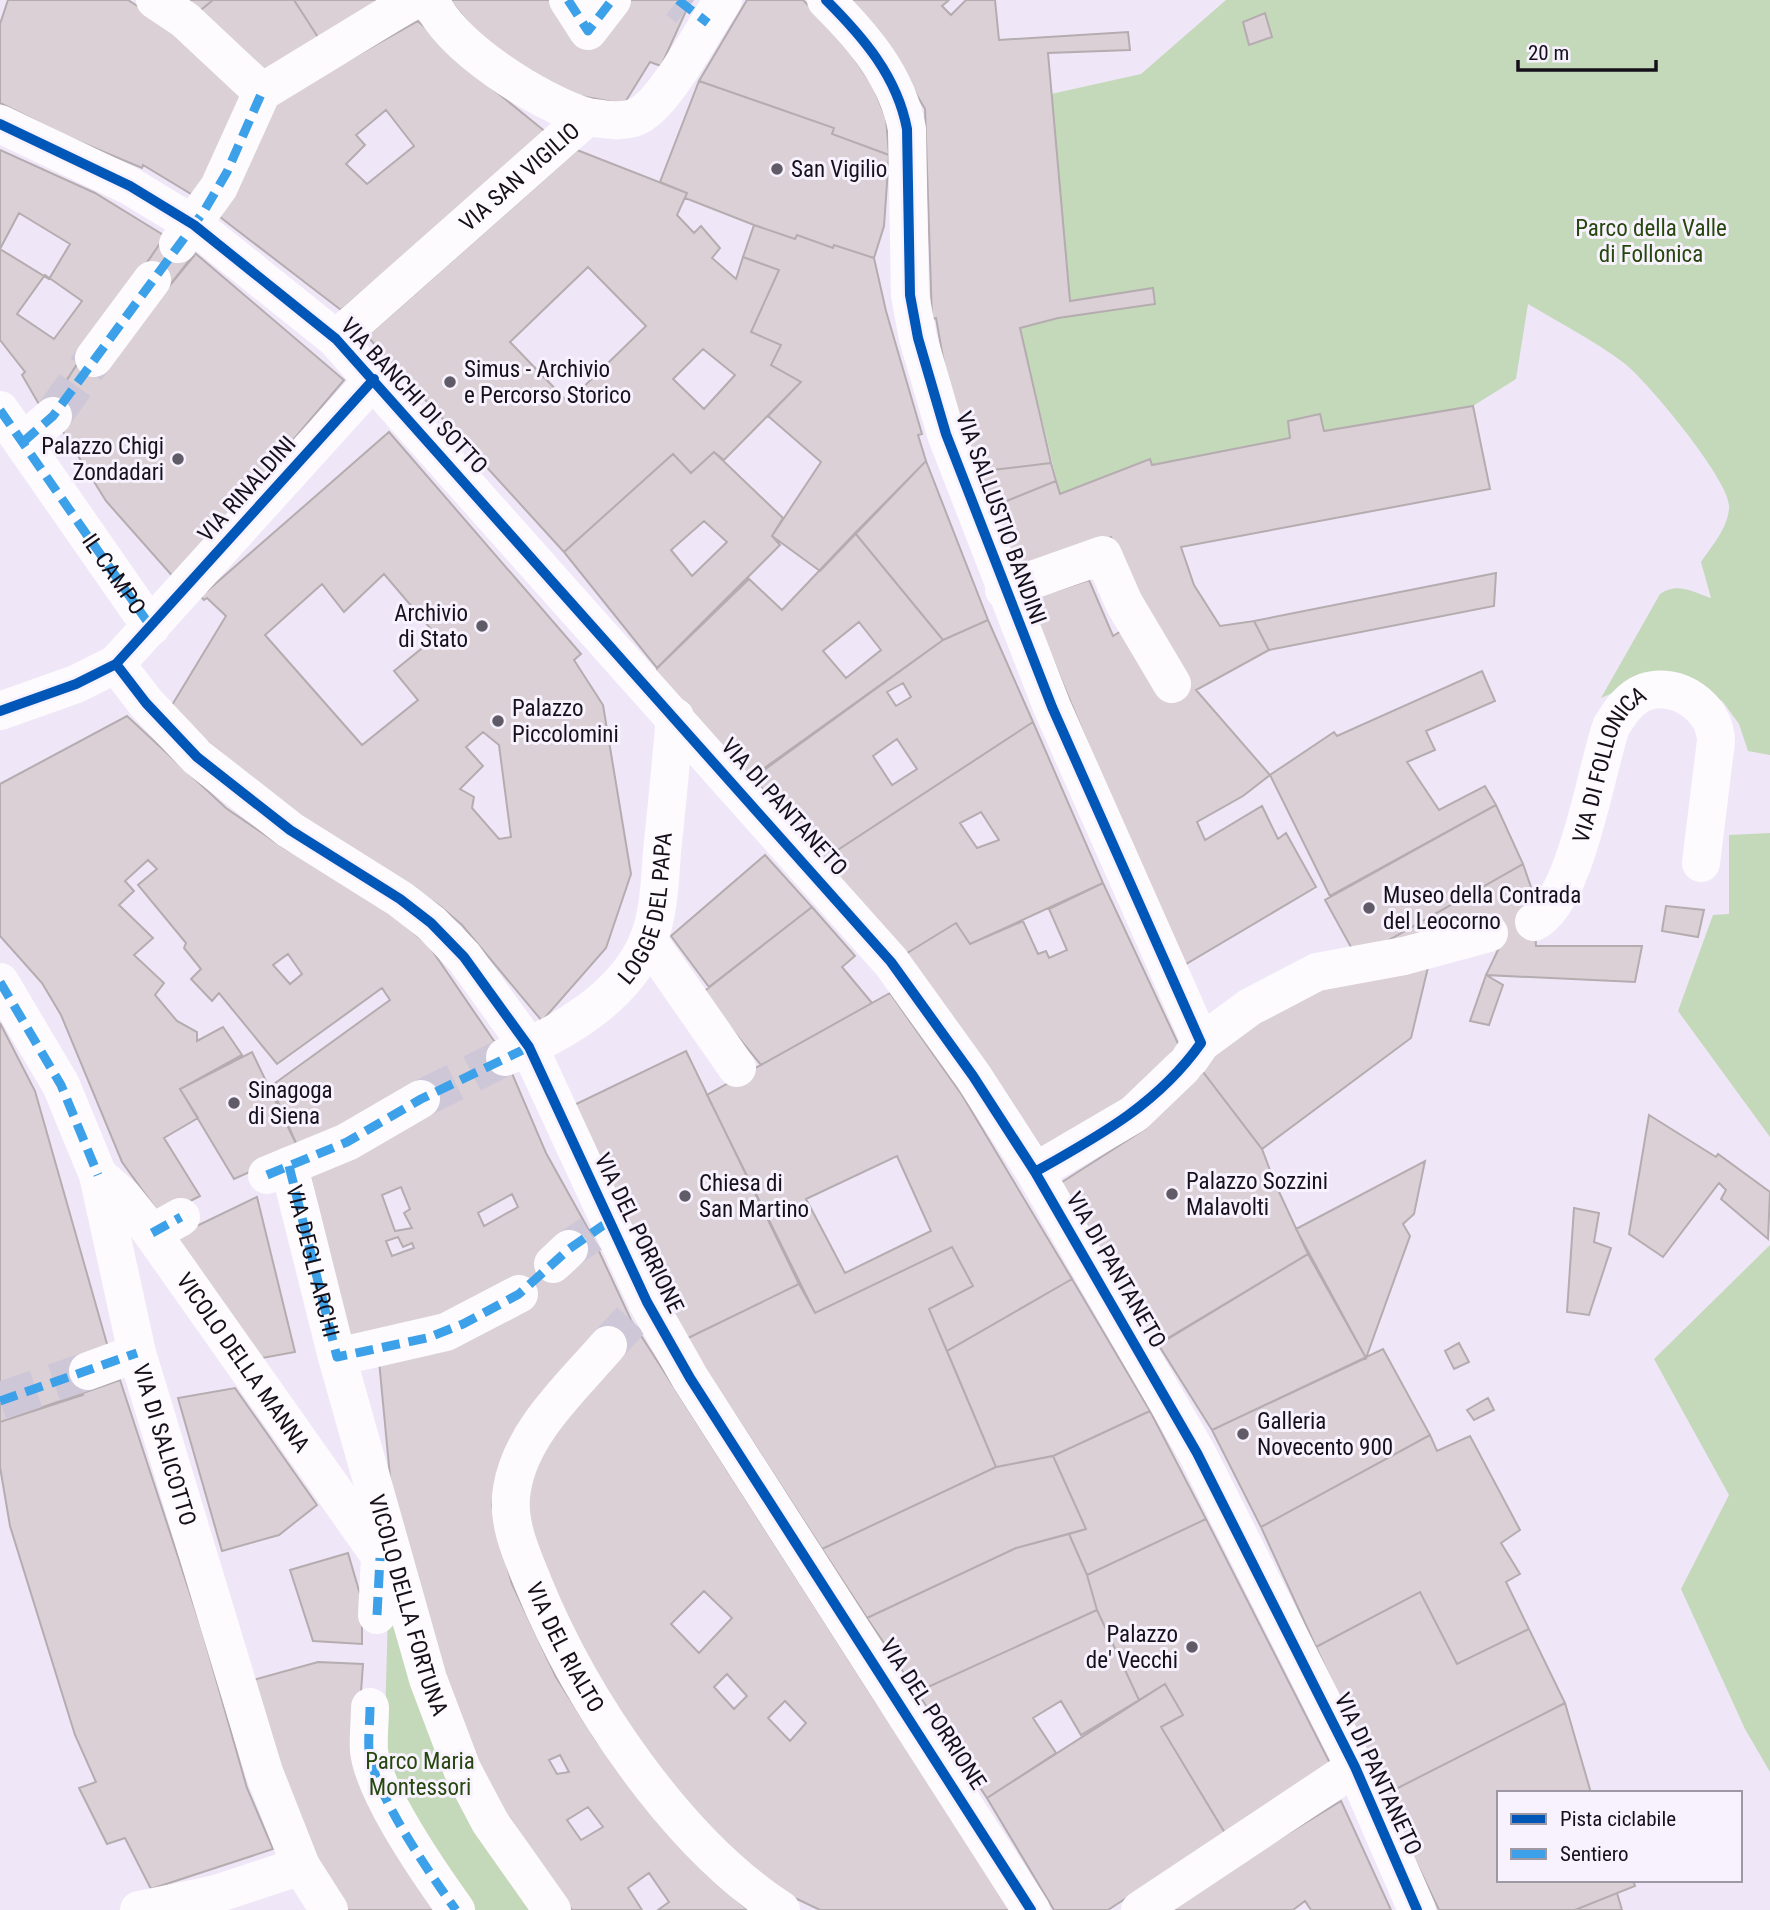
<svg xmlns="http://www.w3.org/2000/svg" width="1770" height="1910" font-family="'Roboto Condensed',sans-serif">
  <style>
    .green { fill: #c4d8ba }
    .building { fill: #dad0d5; stroke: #b5acb0; stroke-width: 2; fill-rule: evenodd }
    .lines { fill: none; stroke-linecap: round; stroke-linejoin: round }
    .minor-tunnel { stroke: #cec7d7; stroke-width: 38; stroke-dasharray: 38 19; stroke-linecap: butt }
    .minor { stroke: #fdfbfe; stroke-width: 38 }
    .quiet { stroke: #3da1ea; stroke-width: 9; stroke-dasharray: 18 9; stroke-linecap: butt }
    .cycleway-casing { stroke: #f7f2fe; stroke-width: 15 }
    .cycleway { stroke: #0057b8; stroke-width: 10 }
    .poi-dot { fill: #615b68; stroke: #f7f2fe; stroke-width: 2.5 }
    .labels { text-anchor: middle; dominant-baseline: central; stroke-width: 6; stroke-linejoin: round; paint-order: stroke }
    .poi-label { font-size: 23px; fill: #15101a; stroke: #f7f2fe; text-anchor: start }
    .street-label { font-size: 23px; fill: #15101a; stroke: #f7f2fe }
    .park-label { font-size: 23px; fill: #25460c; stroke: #f7f2fe }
  </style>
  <rect width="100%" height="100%" fill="#efe7f8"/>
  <path class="green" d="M 1226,0 L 1770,0 L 1770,755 L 1748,751 L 1739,724 L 1723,702 L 1700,684 L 1640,681 L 1601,698 L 1660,594 C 1679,582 1691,592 1711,598 L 1701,562 C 1712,546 1730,525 1729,505 C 1727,477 1647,381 1624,363 C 1595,341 1560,323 1528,304 L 1516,379 L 1473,406 L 1324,431 L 1320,414 L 1288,421 L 1290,438 L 1152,465 L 1150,459 L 1060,494 L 1020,328 L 1058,318 L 1155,304 L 1153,288 L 1070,301 L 1051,94 L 1141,74 Z
    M 1770,833 L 1770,1137 L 1678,1011 L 1713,915 L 1729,914 L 1729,835 Z
    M 1770,1245 L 1770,1772 L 1745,1729 L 1681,1589 L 1729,1495 L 1654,1359 Z
    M 388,1613 L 434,1736 L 532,1910 L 473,1910 L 393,1784 L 384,1755 Z"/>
  <path class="building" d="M 8,0 L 128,0 L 196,44 L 245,92 L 201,200 L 143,165 L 142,168 L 66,136 L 0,103 L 0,24 Z
    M 170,0 L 213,0 L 191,18 Z
    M 213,0 L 294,0 L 321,42 L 261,81 L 191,18 Z
    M 294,0 L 396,0 L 321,42 Z
    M 450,0 L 691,0 L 661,66 L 650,62 L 624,104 L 575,95 L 498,61 Z
    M 747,0 L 803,0 L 817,14 L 851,54 L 873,86 L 886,118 L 889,155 L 832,134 L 834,128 L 699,81 Z
    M 849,0 L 949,0 L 942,6 L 951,15 L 966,0 L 995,0 L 999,40 L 1128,32 L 1130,50 L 1048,53 L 1070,301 L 1153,288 L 1155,304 L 1058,318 L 1020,328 L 1051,463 L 975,472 L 948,386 L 936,318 L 932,319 L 925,109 L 901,68 Z
    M 1265,13 L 1272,37 L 1249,45 L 1243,22 Z
    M 418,21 L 478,77 L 547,133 L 341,310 L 220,217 L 278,100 ZM 386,110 L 414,146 L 367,184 L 346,164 L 365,145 L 356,135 Z
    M 699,81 L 834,128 L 832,134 L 889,155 L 884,226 L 874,258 L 834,245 L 833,248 L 797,235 L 795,239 L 754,225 L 685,198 L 687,193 L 660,182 Z
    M 0,150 L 95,193 L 165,236 L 44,413 L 22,375 L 25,372 L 0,340 Z
    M 577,150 L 687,193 L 677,215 L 694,233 L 701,226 L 720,248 L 712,258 L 736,279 L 743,257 L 779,270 L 751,332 L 781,345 L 771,365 L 801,382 L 724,460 L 714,452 L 691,473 L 673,454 L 564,552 L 367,336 ZM 588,267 L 646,326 L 568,402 L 510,342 ZM 703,349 L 735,375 L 704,409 L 673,379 Z
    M 19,213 L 70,244 L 49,279 L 0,249 Z
    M 754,225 L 795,239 L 797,235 L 833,248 L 834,245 L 874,258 L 886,311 L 922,434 L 918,435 L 926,461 L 820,571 L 772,536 L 821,462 L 768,416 L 801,382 L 771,365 L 781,345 L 751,332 L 779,270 L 743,257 Z
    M 165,236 L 194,256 L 167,289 L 140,273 Z
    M 195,253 L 344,380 L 175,579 L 106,501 L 49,409 L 85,351 L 105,367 Z
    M 45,275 L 82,301 L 54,339 L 17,314 Z
    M 1473,406 L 1490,489 L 1181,547 L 1194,585 L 1220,626 L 1254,621 L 1269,650 L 1196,690 L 1270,775 L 1243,796 L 1197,822 L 1205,840 L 1262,806 L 1278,839 L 1286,833 L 1316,887 L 1181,967 L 1028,600 L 1089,580 L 1113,636 L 1121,631 L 1121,568 L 1111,537 L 1034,569 L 1009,560 L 989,508 L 1056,481 L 1060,494 L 1150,459 L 1152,465 L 1290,438 L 1288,421 L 1320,414 L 1324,431 Z
    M 389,432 L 581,654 L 574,660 L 603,705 L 631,874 L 606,948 L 542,1021 L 462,925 L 440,906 L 288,808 L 169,710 L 226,616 L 207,598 L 204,600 L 198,594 L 207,591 ZM 384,574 L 437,636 L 394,671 L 418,700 L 362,745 L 265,635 L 322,584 L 344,612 ZM 483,732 L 499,745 L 511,837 L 499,839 L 472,808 L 474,797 L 460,789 L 483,766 L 466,747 Z
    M 714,452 L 783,518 L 772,536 L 780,545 L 657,668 L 564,552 L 673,454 L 691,473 ZM 704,521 L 727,542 L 692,576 L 671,550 Z
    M 926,461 L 988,620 L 943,640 L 855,533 Z
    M 1051,463 L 1056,481 L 989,508 L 975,472 Z
    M 855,533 L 943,640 L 745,782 L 649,676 L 749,579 L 782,610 ZM 859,622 L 881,650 L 846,678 L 823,651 Z
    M 1496,573 L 1494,606 L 1269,650 L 1254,621 Z
    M 988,620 L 1033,722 L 824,859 L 753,778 L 943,640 ZM 903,683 L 911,697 L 896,706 L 887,692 ZM 897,739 L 917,769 L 892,785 L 873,756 Z
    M 1482,671 L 1495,701 L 1426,731 L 1435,750 L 1407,762 L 1439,810 L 1485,786 L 1496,805 L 1330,896 L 1270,775 L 1334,732 L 1337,736 Z
    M 127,716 L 226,808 L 284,848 L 373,897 L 429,946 L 505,1057 L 546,1153 L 591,1234 L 631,1320 L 876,1702 L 961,1826 L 1010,1910 L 820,1910 L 797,1899 L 796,1902 L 769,1888 L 728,1849 L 651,1763 L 631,1735 L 583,1661 L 563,1620 L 519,1500 L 534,1462 L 556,1427 L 620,1352 L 601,1338 L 524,1427 L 497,1476 L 492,1505 L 503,1551 L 512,1584 L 556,1677 L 596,1740 L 669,1833 L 701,1868 L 748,1910 L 658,1910 L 669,1902 L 649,1873 L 628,1888 L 642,1910 L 572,1910 L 509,1817 L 506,1820 L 474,1758 L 454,1708 L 385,1489 L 391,1487 L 379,1361 L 405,1358 L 484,1328 L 526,1302 L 515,1287 L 415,1330 L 348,1343 L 308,1166 L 366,1144 L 423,1107 L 421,1099 L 418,1093 L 367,1122 L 299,1150 L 271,1086 L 390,1000 L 382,988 L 277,1064 L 219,993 L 212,1001 L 191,979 L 201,969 L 184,948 L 186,943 L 138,885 L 157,869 L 148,860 L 125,881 L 134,891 L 119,905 L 153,938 L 134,955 L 164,983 L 155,995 L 177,1021 L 197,1032 L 197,1041 L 223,1027 L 242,1055 L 180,1089 L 198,1118 L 164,1138 L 200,1196 L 161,1216 L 122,1162 L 61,1015 L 42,983 L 0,936 L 0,784 ZM 288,954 L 302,974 L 290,984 L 273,965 ZM 401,1187 L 410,1209 L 404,1213 L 412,1228 L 395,1231 L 382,1195 ZM 512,1194 L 518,1207 L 484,1226 L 478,1213 ZM 398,1237 L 403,1247 L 412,1243 L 414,1248 L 392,1256 L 386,1241 ZM 565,1245 L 572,1254 L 556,1267 L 547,1258 ZM 704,1591 L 732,1618 L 699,1653 L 671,1624 ZM 727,1674 L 747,1696 L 734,1709 L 714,1687 ZM 785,1701 L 806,1723 L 790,1741 L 768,1718 ZM 560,1755 L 569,1772 L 557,1774 L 549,1760 ZM 588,1807 L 603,1827 L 581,1840 L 567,1820 Z
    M 1033,722 L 1103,883 L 970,944 L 956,923 L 904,955 L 824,859 ZM 981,812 L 999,840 L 977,848 L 960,823 Z
    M 1496,805 L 1523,864 L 1357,958 L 1325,900 Z
    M 765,855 L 812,907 L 709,987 L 671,936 Z
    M 1523,864 L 1533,893 L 1536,946 L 1642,946 L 1635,982 L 1486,975 L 1498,950 L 1377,947 Z
    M 1103,883 L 1182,1052 L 1113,1108 L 1041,1157 L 904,955 L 956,923 L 970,944 L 1023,921 L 1038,954 L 1046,951 L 1049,958 L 1067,950 L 1049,909 Z
    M 1666,906 L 1704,910 L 1698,937 L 1662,931 Z
    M 812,907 L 855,956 L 842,967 L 872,1003 L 761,1065 L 702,993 Z
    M 1431,955 L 1411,1038 L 1262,1149 L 1197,1064 L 1327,977 Z
    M 1486,975 L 1503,985 L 1489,1025 L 1470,1021 Z
    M 890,993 L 962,1095 L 1072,1279 L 947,1351 L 929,1309 L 973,1286 L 952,1247 L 815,1313 L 707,1095 ZM 897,1156 L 931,1231 L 845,1273 L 806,1199 Z
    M 0,1023 L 35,1091 L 109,1351 L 95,1357 L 80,1389 L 83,1395 L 0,1422 Z
    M 686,1051 L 799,1284 L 686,1339 L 570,1107 Z
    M 252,1052 L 299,1150 L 234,1179 L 180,1089 Z
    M 1197,1064 L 1262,1149 L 1274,1181 L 1308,1254 L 1156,1346 L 1059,1184 L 1145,1129 Z
    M 1649,1115 L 1716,1157 L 1718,1154 L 1770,1192 L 1768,1239 L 1721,1199 L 1726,1190 L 1719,1183 L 1663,1257 L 1629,1234 Z
    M 1425,1161 L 1414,1214 L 1403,1224 L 1410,1236 L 1366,1358 L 1296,1229 Z
    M 257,1197 L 295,1352 L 257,1359 L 176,1236 Z
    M 1574,1208 L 1599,1213 L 1594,1242 L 1611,1248 L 1589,1315 L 1567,1312 Z
    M 952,1247 L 973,1286 L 929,1309 L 996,1467 L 822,1549 L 686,1339 L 799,1284 L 815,1313 Z
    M 1308,1254 L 1366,1358 L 1212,1430 L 1158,1344 Z
    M 1072,1279 L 1150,1411 L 1053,1456 L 996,1467 L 947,1351 Z
    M 1459,1343 L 1469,1362 L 1454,1369 L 1445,1351 Z
    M 1383,1349 L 1430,1435 L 1261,1527 L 1212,1430 Z
    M 120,1380 L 202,1630 L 247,1788 L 273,1849 L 151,1889 L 125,1838 L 107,1844 L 79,1788 L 96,1782 L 75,1735 L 10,1526 L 0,1467 L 0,1422 Z
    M 235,1388 L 317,1505 L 279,1535 L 222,1551 L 178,1398 Z
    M 1488,1398 L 1494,1410 L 1474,1420 L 1467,1410 Z
    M 1150,1411 L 1206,1519 L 1087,1575 L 1069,1534 L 1086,1529 L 1053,1456 Z
    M 1430,1435 L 1437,1451 L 1470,1436 L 1520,1530 L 1501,1543 L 1520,1574 L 1506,1582 L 1529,1629 L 1457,1664 L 1420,1592 L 1316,1647 L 1261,1527 Z
    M 1053,1456 L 1086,1529 L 1016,1548 L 867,1618 L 822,1549 L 996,1467 Z
    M 1206,1519 L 1333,1769 L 1225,1833 L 1161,1727 L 1183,1715 L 1165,1684 L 1139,1700 L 1097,1610 L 1087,1575 Z
    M 1069,1534 L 1087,1575 L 1097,1610 L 917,1692 L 867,1618 L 1016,1548 Z
    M 348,1553 L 362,1601 L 362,1644 L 313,1641 L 290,1570 Z
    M 1420,1592 L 1457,1664 L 1529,1629 L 1565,1703 L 1384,1795 L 1316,1647 Z
    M 1097,1610 L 1139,1700 L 1081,1735 L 1061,1701 L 1033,1718 L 1056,1753 L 987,1798 L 917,1692 Z
    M 318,1662 L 363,1664 L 356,1762 L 447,1910 L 347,1910 L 301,1838 L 253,1680 Z
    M 1165,1684 L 1183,1715 L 1161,1727 L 1225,1833 L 1108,1910 L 1054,1910 L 987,1798 Z
    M 1565,1703 L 1591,1793 L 1499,1793 L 1499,1880 L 1633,1880 L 1635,1886 L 1575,1910 L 1439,1910 L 1384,1795 Z
    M 1341,1801 L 1391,1910 L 1311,1910 L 1305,1901 L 1293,1910 L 1163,1910 Z
    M 1617,1893 L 1622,1910 L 1575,1910 Z"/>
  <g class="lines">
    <path class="minor-tunnel" d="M 678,0 L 688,8
      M 53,416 L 94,358
      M 421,1099 L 505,1057
      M 569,1249 L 591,1234
      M 608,1345 L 631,1320
      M 0,1401 L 88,1371"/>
    <g class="minor">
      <path d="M 155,0 L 185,20 L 262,92"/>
      <path d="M 430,0 C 452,48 538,102 587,117"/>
      <path d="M 568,0 L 588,31 L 612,0"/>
      <path d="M 826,0 C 863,37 897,76 907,129 L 910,295 L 918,338 L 946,434 L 1052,707 L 1201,1043"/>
      <path d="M 0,124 L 130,186 L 194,225 L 336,339 L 891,962 L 973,1076 L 1035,1172 L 1197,1453 L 1355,1767 L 1417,1910"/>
      <path d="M 178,244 L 219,187 L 262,92 L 413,0"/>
      <path id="s1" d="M 336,339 L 587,117 C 603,119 620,123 636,117 C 665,105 704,28 723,0"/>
      <path d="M 94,358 L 152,280"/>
      <path d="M 0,410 L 151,627"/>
      <path d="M 23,442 L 53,416"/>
      <path d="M 1004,590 L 1103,555 L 1124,603 L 1172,684"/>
      <path d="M 116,664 L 146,703 L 197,757 L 290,830 L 400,899 L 431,923 L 464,957 L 529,1047 L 647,1302 L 690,1378 L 1031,1910"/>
      <path d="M 0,711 L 76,684 L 116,664 L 374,379"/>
      <path id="s2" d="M 1534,922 C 1576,901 1595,774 1611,727 C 1619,713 1629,698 1645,692 C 1677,681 1715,707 1716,741 L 1701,863"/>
      <path d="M 648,940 L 737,1068"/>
      <path id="s3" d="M 0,982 L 61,1085 L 98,1175 L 137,1353 L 264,1772 L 301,1866 L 329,1910"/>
      <path id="s4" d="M 505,1057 C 559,1035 624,998 648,941 C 659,914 660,880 662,851 C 667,806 671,762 675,717"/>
      <path d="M 1190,1059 L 1201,1043 L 1250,1007 L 1317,972 L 1404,956 L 1489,933"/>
      <path id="s5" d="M 289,1166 L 337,1357 L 428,1679 L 462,1769 L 490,1822 L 552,1910"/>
      <path d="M 1035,1172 L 1134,1114 L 1183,1067"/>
      <path id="s6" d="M 98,1175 L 124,1198 L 152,1233 L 387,1566"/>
      <path d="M 267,1175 L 347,1142 L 421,1099"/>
      <path d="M 152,1233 L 181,1217"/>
      <path d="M 553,1264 L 569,1249"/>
      <path id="s7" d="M 608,1345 C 572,1387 521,1432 512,1489 C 506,1522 522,1555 534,1585 C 581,1700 676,1842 781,1910"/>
      <path d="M 337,1357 L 446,1332 L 519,1294"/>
      <path d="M 88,1371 L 137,1353"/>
      <path d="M 377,1615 L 380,1558"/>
      <path d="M 370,1707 C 370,1721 368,1737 369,1751 C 374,1793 430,1874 456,1910"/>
      <path d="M 139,1910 L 216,1894 L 301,1866"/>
      <path d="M 1140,1910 L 1355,1767"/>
    </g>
    <g class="quiet">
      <path d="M 568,0 L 588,31 L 612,0"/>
      <path d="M 678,0 L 708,23"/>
      <path id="s8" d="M 0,410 L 151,627"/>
      <path d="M 23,442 L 53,416 L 204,211 L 227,172 L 262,92"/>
      <path d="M 0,982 L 61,1085 L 98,1175"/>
      <path id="s9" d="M 289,1166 L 337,1357 L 427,1338 L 463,1324 L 519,1294 L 569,1249 L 608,1222"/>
      <path d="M 267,1175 L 347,1142 L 421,1099 L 529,1047 L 526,1042"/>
      <path d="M 152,1233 L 181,1217"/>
      <path d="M 0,1401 L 137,1353"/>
      <path d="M 377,1615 L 380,1558"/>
      <path d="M 370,1707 C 370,1721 368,1737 369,1751 C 374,1793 430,1874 456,1910"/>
    </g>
    <defs>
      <path id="cycleway" d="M 826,0 C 863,37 897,76 907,129 L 910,295 L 918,338 L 946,434 L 1052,707 L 1201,1043 C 1158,1104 1099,1136 1035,1172
        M 0,124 L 130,186 L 194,225 L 336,339 L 891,962 L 973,1076 L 1035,1172 L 1197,1453 L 1355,1767 L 1417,1910
        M 116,664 L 146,703 L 197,757 L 290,830 L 400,899 L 431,923 L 464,957 L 529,1047 L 647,1302 L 690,1378 L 1031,1910
        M 0,711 L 76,684 L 116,664 L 374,379"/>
    </defs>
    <use href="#cycleway" class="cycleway-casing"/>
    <use href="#cycleway" class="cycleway"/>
  </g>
  <g class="poi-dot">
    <circle cx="777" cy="169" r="7"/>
    <circle cx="450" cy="382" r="7"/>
    <circle cx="178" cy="459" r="7"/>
    <circle cx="482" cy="626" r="7"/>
    <circle cx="498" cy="721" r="7"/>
    <circle cx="1369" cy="908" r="7"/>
    <circle cx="234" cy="1103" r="7"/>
    <circle cx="1172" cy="1194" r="7"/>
    <circle cx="685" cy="1196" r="7"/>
    <circle cx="1243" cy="1434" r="7"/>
    <circle cx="1192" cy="1647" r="7"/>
  </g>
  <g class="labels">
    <g class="poi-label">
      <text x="791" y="169">San Vigilio</text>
      <text x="464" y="369">Simus - Archivio<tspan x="464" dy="26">e Percorso Storico</tspan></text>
      <text x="164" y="446" text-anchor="end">Palazzo Chigi<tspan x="164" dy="26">Zondadari</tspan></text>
      <text x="468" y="613" text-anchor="end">Archivio<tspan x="468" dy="26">di Stato</tspan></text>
      <text x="512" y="708">Palazzo<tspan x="512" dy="26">Piccolomini</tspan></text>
      <text x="1383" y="895">Museo della Contrada<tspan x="1383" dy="26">del Leocorno</tspan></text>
      <text x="248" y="1090">Sinagoga<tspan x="248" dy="26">di Siena</tspan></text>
      <text x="1186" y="1181">Palazzo Sozzini<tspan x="1186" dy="26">Malavolti</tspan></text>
      <text x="699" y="1183">Chiesa di<tspan x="699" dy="26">San Martino</tspan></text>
      <text x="1257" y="1421">Galleria<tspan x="1257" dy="26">Novecento 900</tspan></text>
      <text x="1178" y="1634" text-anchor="end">Palazzo<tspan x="1178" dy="26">de' Vecchi</tspan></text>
    </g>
    <g class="street-label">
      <text stroke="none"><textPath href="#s1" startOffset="245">VIA SAN VIGILIO</textPath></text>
      <text transform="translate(414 396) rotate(47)">VIA BANCHI DI SOTTO</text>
      <text transform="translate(247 489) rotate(-48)">VIA RINALDINI</text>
      <text transform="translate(1001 518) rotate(70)">VIA SALLUSTIO BANDINI</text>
      <text stroke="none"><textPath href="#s8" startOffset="200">IL CAMPO</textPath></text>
      <text stroke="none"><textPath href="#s2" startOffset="178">VIA DI FOLLONICA</textPath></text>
      <text transform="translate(784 807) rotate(48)">VIA DI PANTANETO</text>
      <text stroke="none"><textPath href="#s4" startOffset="220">LOGGE DEL PAPA</textPath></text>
      <text transform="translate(639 1233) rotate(64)">VIA DEL PORRIONE</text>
      <text stroke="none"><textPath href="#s9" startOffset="98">VIA DEGLI ARCHI</textPath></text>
      <text transform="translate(1116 1270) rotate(60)">VIA DI PANTANETO</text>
      <text stroke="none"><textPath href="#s6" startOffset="238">VICOLO DELLA MANNA</textPath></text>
      <text stroke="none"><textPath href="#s3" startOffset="495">VIA DI SALICOTTO</textPath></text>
      <text stroke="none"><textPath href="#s5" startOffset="455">VICOLO DELLA FORTUNA</textPath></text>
      <text stroke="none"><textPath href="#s7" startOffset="345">VIA DEL RIALTO</textPath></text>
      <text transform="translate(933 1714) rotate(57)">VIA DEL PORRIONE</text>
      <text transform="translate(1378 1774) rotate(65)">VIA DI PANTANETO</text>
    </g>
    <g class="park-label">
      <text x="1651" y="228">Parco della Valle<tspan x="1651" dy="26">di Follonica</tspan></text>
      <text x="420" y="1761">Parco Maria<tspan x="420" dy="26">Montessori</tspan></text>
    </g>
  </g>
  <rect x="1497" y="1791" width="245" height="91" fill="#f7f2fe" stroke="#9d98a3" stroke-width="2"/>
  <rect x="1511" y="1814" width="35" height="10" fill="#0057b8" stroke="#9d98a3" stroke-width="2"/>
  <text x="1560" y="1826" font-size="21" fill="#15101a">Pista ciclabile</text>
  <rect x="1511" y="1849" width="35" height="10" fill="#3da1ea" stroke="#9d98a3" stroke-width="2"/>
  <text x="1560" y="1861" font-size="21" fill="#15101a">Sentiero</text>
  <path d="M1518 60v10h138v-10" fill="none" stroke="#15101a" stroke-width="3.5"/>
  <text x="1528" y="60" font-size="21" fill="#15101a" stroke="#f7f2fe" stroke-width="5" paint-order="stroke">20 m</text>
</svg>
